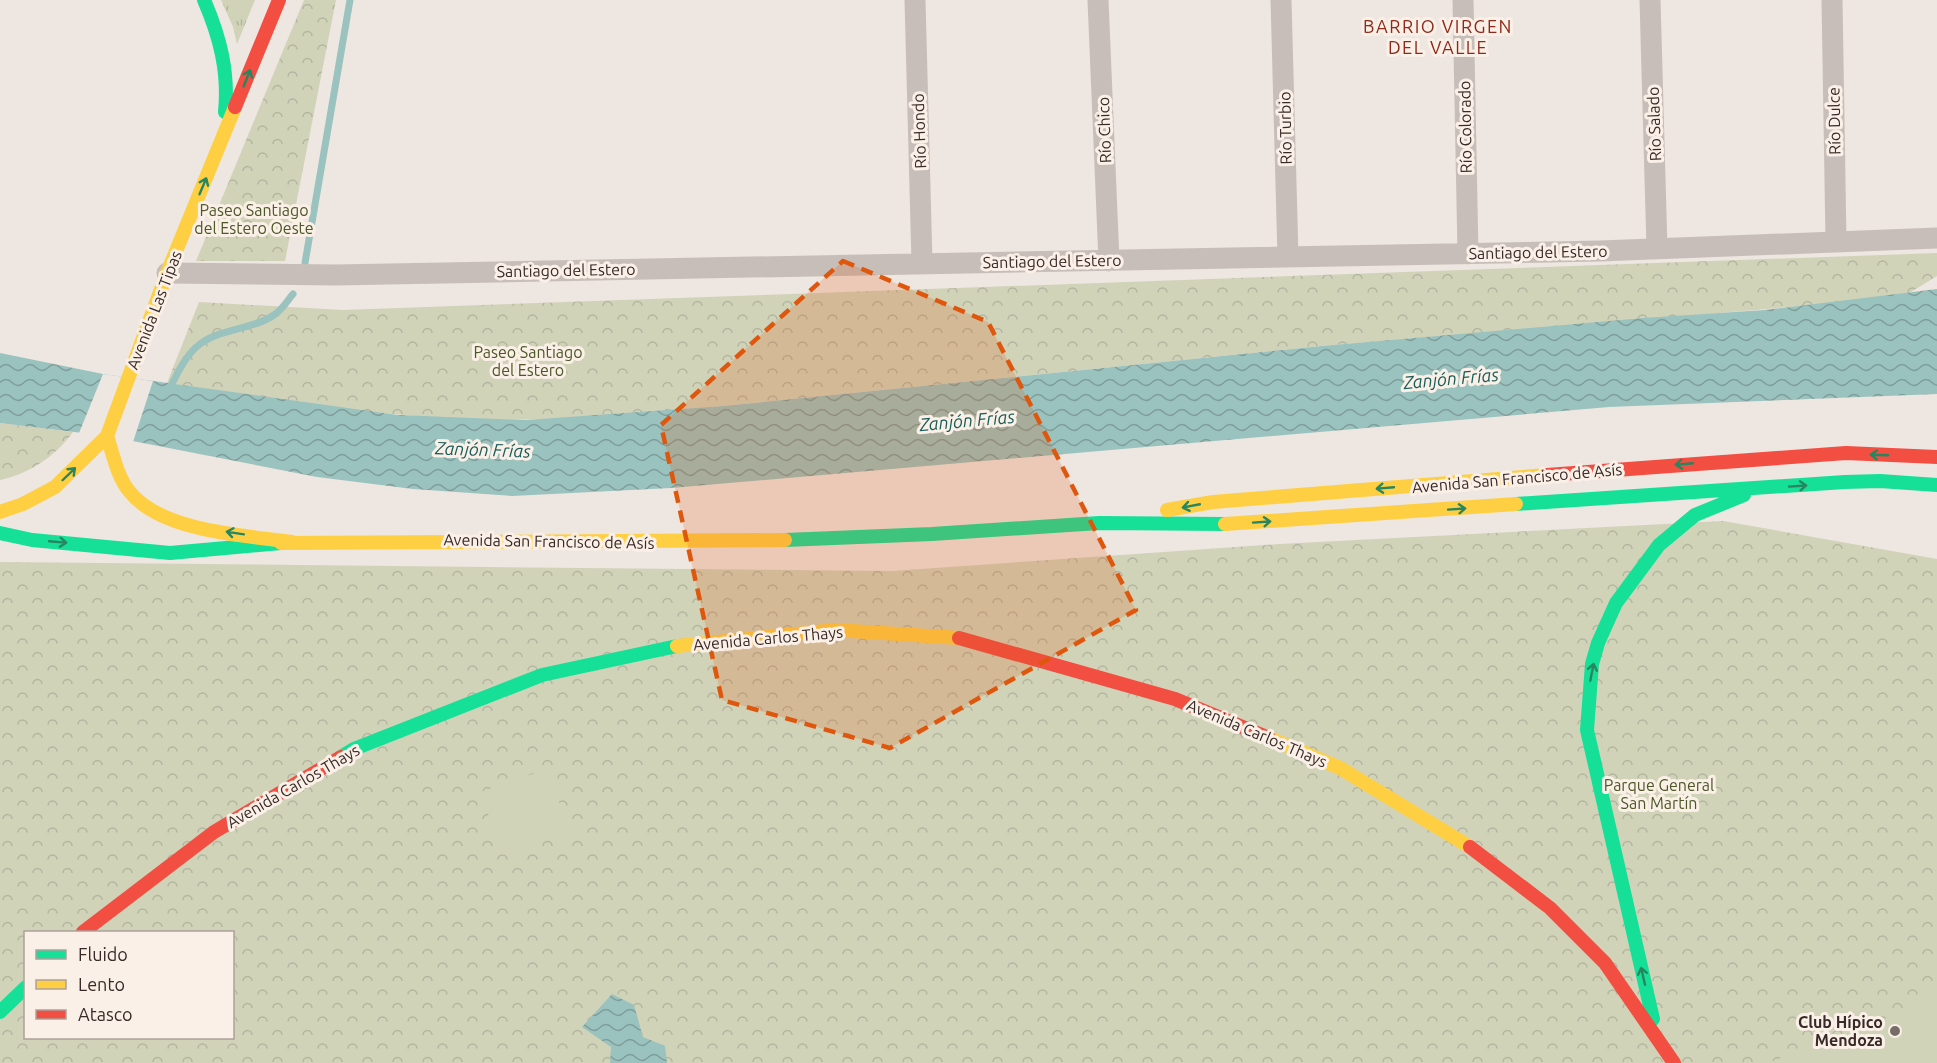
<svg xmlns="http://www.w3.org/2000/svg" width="1937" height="1063" font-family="Ubuntu,sans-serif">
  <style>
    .grass { fill: url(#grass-tufts) }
    .forest { fill: url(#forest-crowns); fill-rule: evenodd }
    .garden { fill: #d1d3b9 }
    .water { fill: url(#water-waves) }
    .pier { fill: #eee6e0 }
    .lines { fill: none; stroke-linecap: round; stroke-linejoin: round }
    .stream { stroke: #9ac2be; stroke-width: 7 }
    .street { stroke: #c7beb9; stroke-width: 21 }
    .fast { stroke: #16e098; stroke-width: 14 }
    .slow { stroke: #ffcf43; stroke-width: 14 }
    .jam { stroke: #f24e42; stroke-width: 14 }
    .oneway { stroke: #278560 }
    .marked { fill: #df570d; fill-opacity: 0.2; stroke: #df570d; stroke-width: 4.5; stroke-dasharray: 12 8; stroke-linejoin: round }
    .poi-dot { fill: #786c68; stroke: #fbf0e7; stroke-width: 2 }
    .labels { text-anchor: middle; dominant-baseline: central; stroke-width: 6; stroke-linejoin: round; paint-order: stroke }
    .street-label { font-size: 16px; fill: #382a27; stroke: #fbf0e7 }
    .park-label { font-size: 16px; fill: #4c5828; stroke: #fbf0e7 }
    .poi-label { font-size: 16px; font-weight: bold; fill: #382a27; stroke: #fbf0e7; text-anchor: end }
    .neighbourhood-label { font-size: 18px; letter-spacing: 1.5px; fill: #8e2919; stroke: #fbf0e7 }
    .water-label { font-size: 18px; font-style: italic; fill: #195d5a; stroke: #fbf0e7 }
  </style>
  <defs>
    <pattern id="grass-tufts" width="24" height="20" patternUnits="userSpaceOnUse" patternTransform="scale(1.5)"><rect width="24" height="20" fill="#d1d3b9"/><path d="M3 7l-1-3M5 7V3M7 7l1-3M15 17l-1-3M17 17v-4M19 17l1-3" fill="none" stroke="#b4b59f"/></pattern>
    <pattern id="forest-crowns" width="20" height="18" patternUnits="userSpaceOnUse" patternTransform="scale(1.5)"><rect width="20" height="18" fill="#d1d3b9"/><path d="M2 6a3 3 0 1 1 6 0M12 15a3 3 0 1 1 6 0" fill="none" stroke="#b4b59f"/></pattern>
    <pattern id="water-waves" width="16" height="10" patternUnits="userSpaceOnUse" patternTransform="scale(1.5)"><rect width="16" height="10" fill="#9ac2be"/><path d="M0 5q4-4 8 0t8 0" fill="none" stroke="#7f9e9a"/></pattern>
  </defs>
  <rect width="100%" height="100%" fill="#eee6e0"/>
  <path class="grass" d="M 221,0 L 255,0 L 237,44 L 233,27 Z"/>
  <path class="forest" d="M 304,0 L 336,0 L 285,261 L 196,261 Z
    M 1937,253 L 1937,276 L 1911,292 L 1839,303 L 1322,346 L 723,406 C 638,412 550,423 465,419 C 365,415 266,397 167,383 L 199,302 L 343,310 Z
    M 0,423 L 73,432 C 56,456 29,474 0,480 Z
    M 1723,521 L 1937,559 L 1937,1063 L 0,1063 L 0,562 L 892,571 L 1279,544 ZM 26,932 L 232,932 L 232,1038 L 26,1038 Z"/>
  <path class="garden" d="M 547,769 L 570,832 L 503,855 L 480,792 Z
    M 1937,999 L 1937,1063 L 1768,1063 Z"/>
  <path class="water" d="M 1937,289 L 1937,394 L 1609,407 L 671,488 L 512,496 L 413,489 L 317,477 L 107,436 L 0,423 L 0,353 L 103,374 L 398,415 L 526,420 L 723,406 L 1322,346 L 1643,318 L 1765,310 Z
    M 612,994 L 634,1005 L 643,1037 L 665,1046 L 667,1063 L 610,1063 L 611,1047 L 582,1027 Z"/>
  <path class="pier" d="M 103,374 L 153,381 L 133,442 L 79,433 Z"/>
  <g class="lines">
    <path class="stream" d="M 305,263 L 350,0
      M 168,391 C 177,375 185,355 200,344 C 221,328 252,330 274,315 C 282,310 287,301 293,294"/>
    <path class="street" d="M 915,0 L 922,263
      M 1098,0 L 1109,261
      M 1281,0 L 1288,257
      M 1463,0 L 1468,254
      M 1650,0 L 1657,249
      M 1832,0 L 1836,241
      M 167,273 L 335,275 L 1600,251 L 1937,238"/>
    <path class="fast" d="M 204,0 C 220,37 229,72 225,112
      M 1516,504 L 1845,482 L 1880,481 L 1937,485
      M 0,533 L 32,540 L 170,553 L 281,543
      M 785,540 L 932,534 L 1099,523 L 1225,524
      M 341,757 L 354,749 L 542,675 L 677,646
      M 0,1012 L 26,987
      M 1653,1019 L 1587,730 L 1592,664 L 1598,643 L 1616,603 L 1659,545 L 1695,515 L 1744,495"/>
    <path class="slow" d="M 107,436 L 167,273 L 235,107
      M 107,436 C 113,454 117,476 129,491 C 161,532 244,535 292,542
      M 1167,510 L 1213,502 L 1547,475
      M 0,512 L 23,504 L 55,487 L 107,436
      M 1225,524 L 1516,504
      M 281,543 L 785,540
      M 677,646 L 836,630 L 959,638
      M 1269,738 L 1340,768 L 1470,847"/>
    <path class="jam" d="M 235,107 L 279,0
      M 1547,475 L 1846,453 L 1937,457
      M 959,638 L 1175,699 L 1269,738
      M 1470,847 L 1550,908 L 1605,963 L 1674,1063
      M 83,932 L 214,832 L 341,757"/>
  </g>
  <defs><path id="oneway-shaft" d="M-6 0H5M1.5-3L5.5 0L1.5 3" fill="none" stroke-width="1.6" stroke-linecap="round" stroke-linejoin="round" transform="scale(1.5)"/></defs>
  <g class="oneway">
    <use href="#oneway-shaft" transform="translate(247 78) rotate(-68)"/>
    <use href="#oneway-shaft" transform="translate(203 186) rotate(-67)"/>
    <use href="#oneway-shaft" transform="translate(1879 455) rotate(-178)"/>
    <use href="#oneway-shaft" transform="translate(1684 464) rotate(175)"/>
    <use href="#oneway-shaft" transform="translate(69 474) rotate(-44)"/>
    <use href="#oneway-shaft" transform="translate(1798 486) rotate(-4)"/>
    <use href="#oneway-shaft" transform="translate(1385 488) rotate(175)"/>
    <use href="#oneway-shaft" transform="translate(1191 506) rotate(169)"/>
    <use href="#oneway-shaft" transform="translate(1457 509) rotate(-4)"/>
    <use href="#oneway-shaft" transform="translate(1262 522) rotate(-4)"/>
    <use href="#oneway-shaft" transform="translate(235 533) rotate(-171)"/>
    <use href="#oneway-shaft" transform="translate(58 542) rotate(5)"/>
    <use href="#oneway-shaft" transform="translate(1592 672) rotate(-79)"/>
    <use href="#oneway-shaft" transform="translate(1643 976) rotate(-103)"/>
  </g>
  <path class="marked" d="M 843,261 L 988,322 L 1136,610 L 890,748 L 722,700 L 661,425 Z"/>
  <circle class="poi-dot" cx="1895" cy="1031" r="6"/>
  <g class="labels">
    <g class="street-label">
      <text transform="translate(1834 121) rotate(-91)">Río Dulce</text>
      <text transform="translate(1654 124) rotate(-92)">Río Salado</text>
      <text transform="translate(1465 127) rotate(-91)">Río Colorado</text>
      <text transform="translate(1285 128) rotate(-91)">Río Turbio</text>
      <text transform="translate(1104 130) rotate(-92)">Río Chico</text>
      <text transform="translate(919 131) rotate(-92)">Río Hondo</text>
      <text transform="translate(1538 252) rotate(-1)">Santiago del Estero</text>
      <text transform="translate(1052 261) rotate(-1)">Santiago del Estero</text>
      <text transform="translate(566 270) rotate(-1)">Santiago del Estero</text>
      <text transform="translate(154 310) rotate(-69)">Avenida Las Tipas</text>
      <text transform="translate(1517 478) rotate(-5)">Avenida San Francisco de Asís</text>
      <text transform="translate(549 541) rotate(1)">Avenida San Francisco de Asís</text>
      <text transform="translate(768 638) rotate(-5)">Avenida Carlos Thays</text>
      <text transform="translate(1257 733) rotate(23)">Avenida Carlos Thays</text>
      <text transform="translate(293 786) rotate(-30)">Avenida Carlos Thays</text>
    </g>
    <g class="park-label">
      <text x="254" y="210">Paseo Santiago<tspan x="254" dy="18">del Estero Oeste</tspan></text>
      <text x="528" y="352">Paseo Santiago<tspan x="528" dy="18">del Estero</tspan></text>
      <text x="1659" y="785">Parque General<tspan x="1659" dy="18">San Martín</tspan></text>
    </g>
    <g class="poi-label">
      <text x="1883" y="1022">Club Hípico<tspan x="1883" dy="18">Mendoza</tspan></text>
    </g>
    <g class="neighbourhood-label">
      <text x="1438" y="26">BARRIO VIRGEN<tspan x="1438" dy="21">DEL VALLE</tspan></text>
    </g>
    <g class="water-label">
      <text transform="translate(1451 378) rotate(-5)">Zanjón Frías</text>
      <text transform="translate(967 420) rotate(-5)">Zanjón Frías</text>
      <text transform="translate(483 449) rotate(2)">Zanjón Frías</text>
    </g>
  </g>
  <rect x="24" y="931" width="210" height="108" fill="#fbf0e7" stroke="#ada19a" stroke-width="1.5"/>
  <rect x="36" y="950" width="30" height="9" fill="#16e098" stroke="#ada19a" stroke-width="1.5"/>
  <text x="78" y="961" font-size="18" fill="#382a27">Fluido</text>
  <rect x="36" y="980" width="30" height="9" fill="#ffcf43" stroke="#ada19a" stroke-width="1.5"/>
  <text x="78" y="991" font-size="18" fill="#382a27">Lento</text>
  <rect x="36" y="1010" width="30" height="9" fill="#f24e42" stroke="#ada19a" stroke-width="1.5"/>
  <text x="78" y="1021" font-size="18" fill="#382a27">Atasco</text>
</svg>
